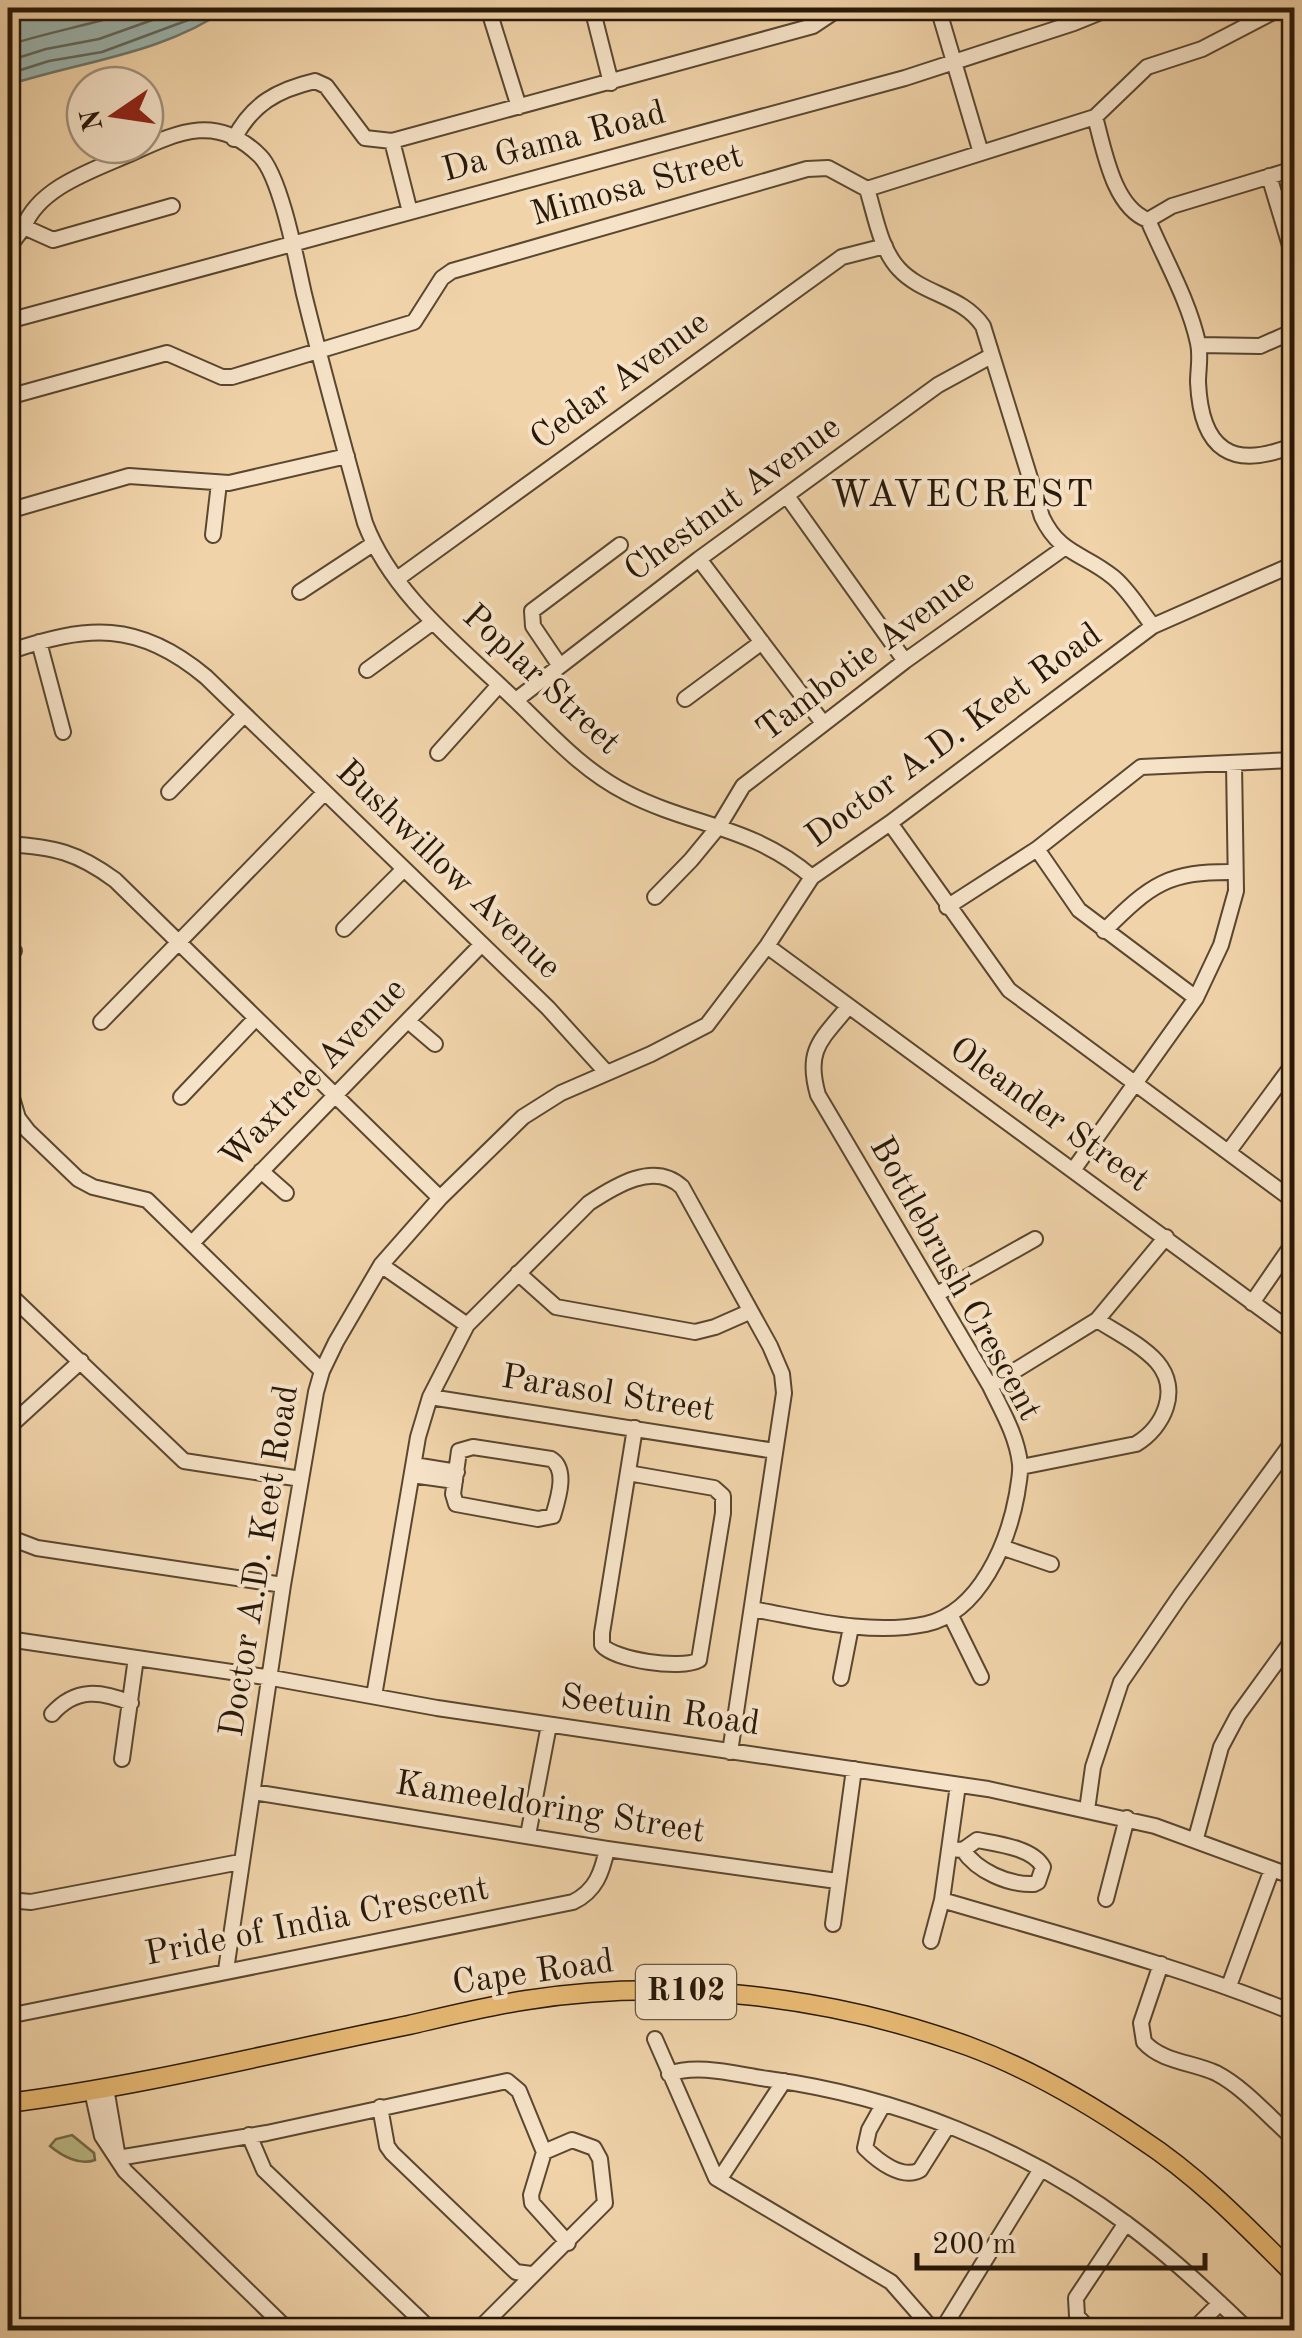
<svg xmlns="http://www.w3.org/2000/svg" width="1302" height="2338" font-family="'Old Standard TT',serif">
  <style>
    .green { fill: #bcbc86; stroke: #726a47; stroke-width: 2.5 }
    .water { fill: #9bb6b0; stroke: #6d776d; stroke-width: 2.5 }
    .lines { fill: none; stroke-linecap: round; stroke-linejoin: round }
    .shore { stroke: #62675c; stroke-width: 2.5 }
    .minor-casing { stroke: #5a4730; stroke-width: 18 }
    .major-casing { stroke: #281808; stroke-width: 21 }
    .minor { stroke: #f5e2c7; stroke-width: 14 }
    .major { stroke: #e8ba74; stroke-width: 18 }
    .labels { text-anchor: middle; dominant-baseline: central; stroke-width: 8; stroke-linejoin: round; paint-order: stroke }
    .shield { fill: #f5e2c7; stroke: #665541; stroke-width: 2.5 }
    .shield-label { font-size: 32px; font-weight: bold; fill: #281808 }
    .street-label { font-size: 35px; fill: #281808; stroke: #f5e2c7 }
    .neighbourhood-label { font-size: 38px; letter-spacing: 2.5px; fill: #281808; stroke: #f5e2c7 }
  </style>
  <rect width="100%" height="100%" fill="#f0d3a9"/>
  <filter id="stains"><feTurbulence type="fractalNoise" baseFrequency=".002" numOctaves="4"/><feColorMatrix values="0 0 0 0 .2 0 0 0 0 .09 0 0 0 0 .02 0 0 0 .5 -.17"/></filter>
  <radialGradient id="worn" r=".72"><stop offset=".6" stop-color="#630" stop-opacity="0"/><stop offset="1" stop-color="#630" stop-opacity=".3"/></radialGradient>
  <path class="green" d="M 72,2135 L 94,2153 L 95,2160 C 80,2166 62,2156 50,2146 L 56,2139 Z"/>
  <path class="water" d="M 8,8 L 228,8 C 163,54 82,61 8,85 Z"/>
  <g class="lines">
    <path class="shore" d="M 8,45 C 53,31 99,23 144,8
      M 8,61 L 46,49 L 99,39 L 186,8
      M 8,74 L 49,61 L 102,52 L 199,16 L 211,8"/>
    <defs>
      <path id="minor" d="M 488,8 L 519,107
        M 592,8 L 611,83
        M 938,8 L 981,153
        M 1095,117 C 1104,149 1113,207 1148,220 C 1165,260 1189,301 1198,343 C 1201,356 1198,370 1198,382 C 1201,450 1232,471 1294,445
        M 234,139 C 252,104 277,90 315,81 L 326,86 L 365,138 L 392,141 L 813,26 L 831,14 L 832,8
        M 392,141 L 410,212
        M 1269,176 L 1294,259
        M 867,189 C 875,214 880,249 899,269 C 923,295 962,295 983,326 L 1042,517 C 1060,555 1084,553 1113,577 C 1129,590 1140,610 1153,626
        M 867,189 L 1095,117 L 1147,67 L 1202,49 L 1281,8
        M 1148,220 L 1172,206 L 1294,169
        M 24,227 C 39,186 97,169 134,152 C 180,131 218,114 260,156 C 281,177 297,263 304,294 C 323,371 344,447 365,523 C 392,594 458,645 511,696 C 548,731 580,769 627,793 C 691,826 753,826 812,877
        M 8,248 L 24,227 L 53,240 L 172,206
        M 8,321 L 905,78 L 1074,23 L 1111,8
        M 1199,345 L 1260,346 L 1294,331
        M 8,397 L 167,353 L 222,377 L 232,377 L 414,322 L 442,278 L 452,271 L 807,169 L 828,168 L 867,189
        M 787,496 L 905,661
        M 8,511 L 129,476 L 229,483 L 347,456
        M 213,535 L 219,483
        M 699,559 L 823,723
        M 397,579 L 842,257 L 885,246
        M 300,592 L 373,544
        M 39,642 L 63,732
        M 8,652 C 87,625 138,620 206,677 L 548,1008 L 606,1072
        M 560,666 L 533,626 L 532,611 L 620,545
        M 367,670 L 433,622
        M 685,699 L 762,642
        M 516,700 L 699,559 L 938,385 L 991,356
        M 438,753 L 499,685
        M 169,792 L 244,715
        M 890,823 L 1009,990 L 1294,1201
        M 8,844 C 54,847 77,852 115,880 L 440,1198
        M 1037,849 L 1079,910 L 1196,998
        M 655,897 L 691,860 L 719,826 L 743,786 L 905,661 L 1064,548
        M 947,907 L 1037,849 L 1141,767 L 1294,760
        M 344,929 L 403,870
        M 1104,931 C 1151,884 1168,871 1235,872
        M 767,946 L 1294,1333
        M 8,957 L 14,951
        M 408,1021 L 435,1044
        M 101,1022 L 324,793
        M 8,1084 L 18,1118 L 28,1131 L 78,1179 L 93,1187 L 147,1200 L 322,1371
        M 181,1097 L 256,1018
        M 1229,1151 L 1294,1063
        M 1074,1169 L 1196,998 L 1221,945 L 1236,891 L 1234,763
        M 261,1171 L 286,1193
        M 192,1243 L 480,946
        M 381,1265 L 467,1325
        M 518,1273 L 556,1307 L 695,1332 L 715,1327 L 749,1312
        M 8,1293 L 184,1461 L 301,1479
        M 937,1294 L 1035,1239
        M 1252,1303 L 1294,1242
        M 990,1386 L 1097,1320 L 1166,1237
        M 430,1397 L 775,1451
        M 11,1425 L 81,1361
        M 473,1447 L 551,1459 C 568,1469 558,1499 553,1516 L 538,1519 L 456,1504 L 453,1494 L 459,1451 Z
        M 414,1465 L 457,1472
        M 1021,1467 L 1136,1444 C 1164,1427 1181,1390 1157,1362 C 1142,1345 1116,1332 1097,1320
        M 628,1473 L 714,1488 L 723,1496 L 723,1513 L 699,1660 C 681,1670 614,1660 602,1645 L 602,1633 L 635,1428
        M 412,1475 L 455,1481
        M 8,1537 L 37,1548 L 283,1585
        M 1004,1548 L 1051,1564
        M 752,1609 C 808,1619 869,1636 926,1624 C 980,1612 1008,1543 1017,1494 C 1018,1485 1021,1474 1020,1464 C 1017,1436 1002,1411 990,1386 L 818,1095 C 805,1050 821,1040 848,1007
        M 951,1616 L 981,1677
        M 8,1639 L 272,1678 L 437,1708 L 988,1789 L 1155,1826 L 1294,1877
        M 841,1678 L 851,1627
        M 374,1696 L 418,1437 L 430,1397 L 467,1325 L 589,1203 C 615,1186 654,1161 682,1187 L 770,1346 L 782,1374 L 784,1393 L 730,1752
        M 52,1714 C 76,1687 101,1691 131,1703
        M 122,1759 L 136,1658
        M 253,1792 L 607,1849 L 837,1881
        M 1087,1810 L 1093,1767 L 1121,1682 L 1180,1596 L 1294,1440
        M 528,1835 L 549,1725
        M 1196,1838 L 1221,1747 L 1238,1715 L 1294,1638
        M 949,1849 L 963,1850 L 977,1840 C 998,1844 1033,1848 1043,1867 L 1038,1882 L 1034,1884 C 1008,1885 977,1871 963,1850
        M 1106,1899 L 1127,1818
        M 8,1900 L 31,1902 L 240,1862
        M 942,1900 C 1060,1935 1180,1966 1294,2013
        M 833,1924 L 854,1769
        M 931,1941 L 942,1900 L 958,1785
        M 1161,1964 L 1141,2023 L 1144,2042 C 1162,2062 1192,2062 1216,2073 C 1245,2088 1270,2118 1294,2139
        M 226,1970 L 283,1585 L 316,1392 L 322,1371 L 336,1342 L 381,1265 L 440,1198 L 523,1117 L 561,1093 L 651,1054 L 707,1025 L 767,946 L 812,877 L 890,823 L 1153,626 L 1294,564
        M 1229,1986 L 1272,1869
        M 8,2016 L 573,1902 C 596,1891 602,1872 607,1849
        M 655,2039 L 716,2178 L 891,2282 L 933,2330
        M 669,2074 C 698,2063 738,2075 768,2079 C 895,2096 1024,2147 1127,2224 C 1170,2256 1210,2293 1248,2330
        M 106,2088 L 118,2158
        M 92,2091 L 102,2136 L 125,2171 L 288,2330
        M 883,2105 L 869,2130 L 865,2148 C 878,2161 902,2180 920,2170 L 947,2127
        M 380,2107 L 387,2146 L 392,2153 L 516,2272 L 531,2274
        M 249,2135 L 264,2170 L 431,2330
        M 118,2158 L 267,2133 L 507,2081 L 519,2091 L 544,2152 L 531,2195 L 532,2203 L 568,2243
        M 719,2180 L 784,2081
        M 478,2330 L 605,2203 L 600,2159 L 594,2148 L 572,2140 L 544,2152
        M 942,2330 L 1041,2169
        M 1090,2330 L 1077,2316 L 1076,2298 L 1126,2223
        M 1193,2330 L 1220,2303"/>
      <path id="major" d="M 8,2103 C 142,2086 276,2052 409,2025 C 448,2016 488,2006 527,2000 C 672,1977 830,1996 968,2046 C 1028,2068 1088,2103 1141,2139 C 1198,2176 1246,2226 1294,2274"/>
    </defs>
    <use href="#minor" class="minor-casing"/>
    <use href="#major" class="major-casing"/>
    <use href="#minor" class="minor"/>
    <use href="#major" class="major"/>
  </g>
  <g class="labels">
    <rect class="shield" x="636" y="1965" width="100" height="54" rx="8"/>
    <g class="shield-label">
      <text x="686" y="1992">R102</text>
    </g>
    <g class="street-label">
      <text transform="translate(554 142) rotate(-15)">Da Gama Road</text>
      <text transform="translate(637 186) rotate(-16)">Mimosa Street</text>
      <text transform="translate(620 381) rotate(-36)">Cedar Avenue</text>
      <text transform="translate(733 499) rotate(-36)">Chestnut Avenue</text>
      <text transform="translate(866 656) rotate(-37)">Tambotie Avenue</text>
      <text transform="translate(541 680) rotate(43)">Poplar Street</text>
      <text transform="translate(954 736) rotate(-36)">Doctor A.D. Keet Road</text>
      <text transform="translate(448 870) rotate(44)">Bushwillow Avenue</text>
      <text transform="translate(314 1074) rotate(-46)">Waxtree Avenue</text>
      <text transform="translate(1049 1115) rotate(36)">Oleander Street</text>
      <text transform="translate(955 1279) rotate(61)">Bottlebrush Crescent</text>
      <text transform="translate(608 1394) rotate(9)">Parasol Street</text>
      <text transform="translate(260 1561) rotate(-81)">Doctor A.D. Keet Road</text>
      <text transform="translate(660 1711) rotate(8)">Seetuin Road</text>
      <text transform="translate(550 1808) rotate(9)">Kameeldoring Street</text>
      <text transform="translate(317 1922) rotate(-11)">Pride of India Crescent</text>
      <text transform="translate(533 1973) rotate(-8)">Cape Road</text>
    </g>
    <g class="neighbourhood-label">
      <text x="963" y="496">WAVECREST</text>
    </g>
  </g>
  <rect width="1302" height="2338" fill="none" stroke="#f0d3a9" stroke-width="40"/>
  <rect x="10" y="10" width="1282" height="2318" fill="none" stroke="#281808" stroke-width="5"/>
  <rect x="20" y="20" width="1262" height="2298" fill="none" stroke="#281808" stroke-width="2.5"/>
  <g transform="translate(115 115) rotate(257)"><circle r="48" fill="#f5e2c7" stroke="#a3917b" stroke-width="2.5"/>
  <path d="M0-8L18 38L0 25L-18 38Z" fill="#8f2418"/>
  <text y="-15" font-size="28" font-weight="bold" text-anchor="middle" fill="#281808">N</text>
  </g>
  <path d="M917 2253v15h288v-15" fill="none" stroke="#281808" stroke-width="5"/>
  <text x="932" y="2253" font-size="30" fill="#281808" stroke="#f5e2c7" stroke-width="8" paint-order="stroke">200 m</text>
  <rect width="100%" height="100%" filter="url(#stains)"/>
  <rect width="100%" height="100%" fill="url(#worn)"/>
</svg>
